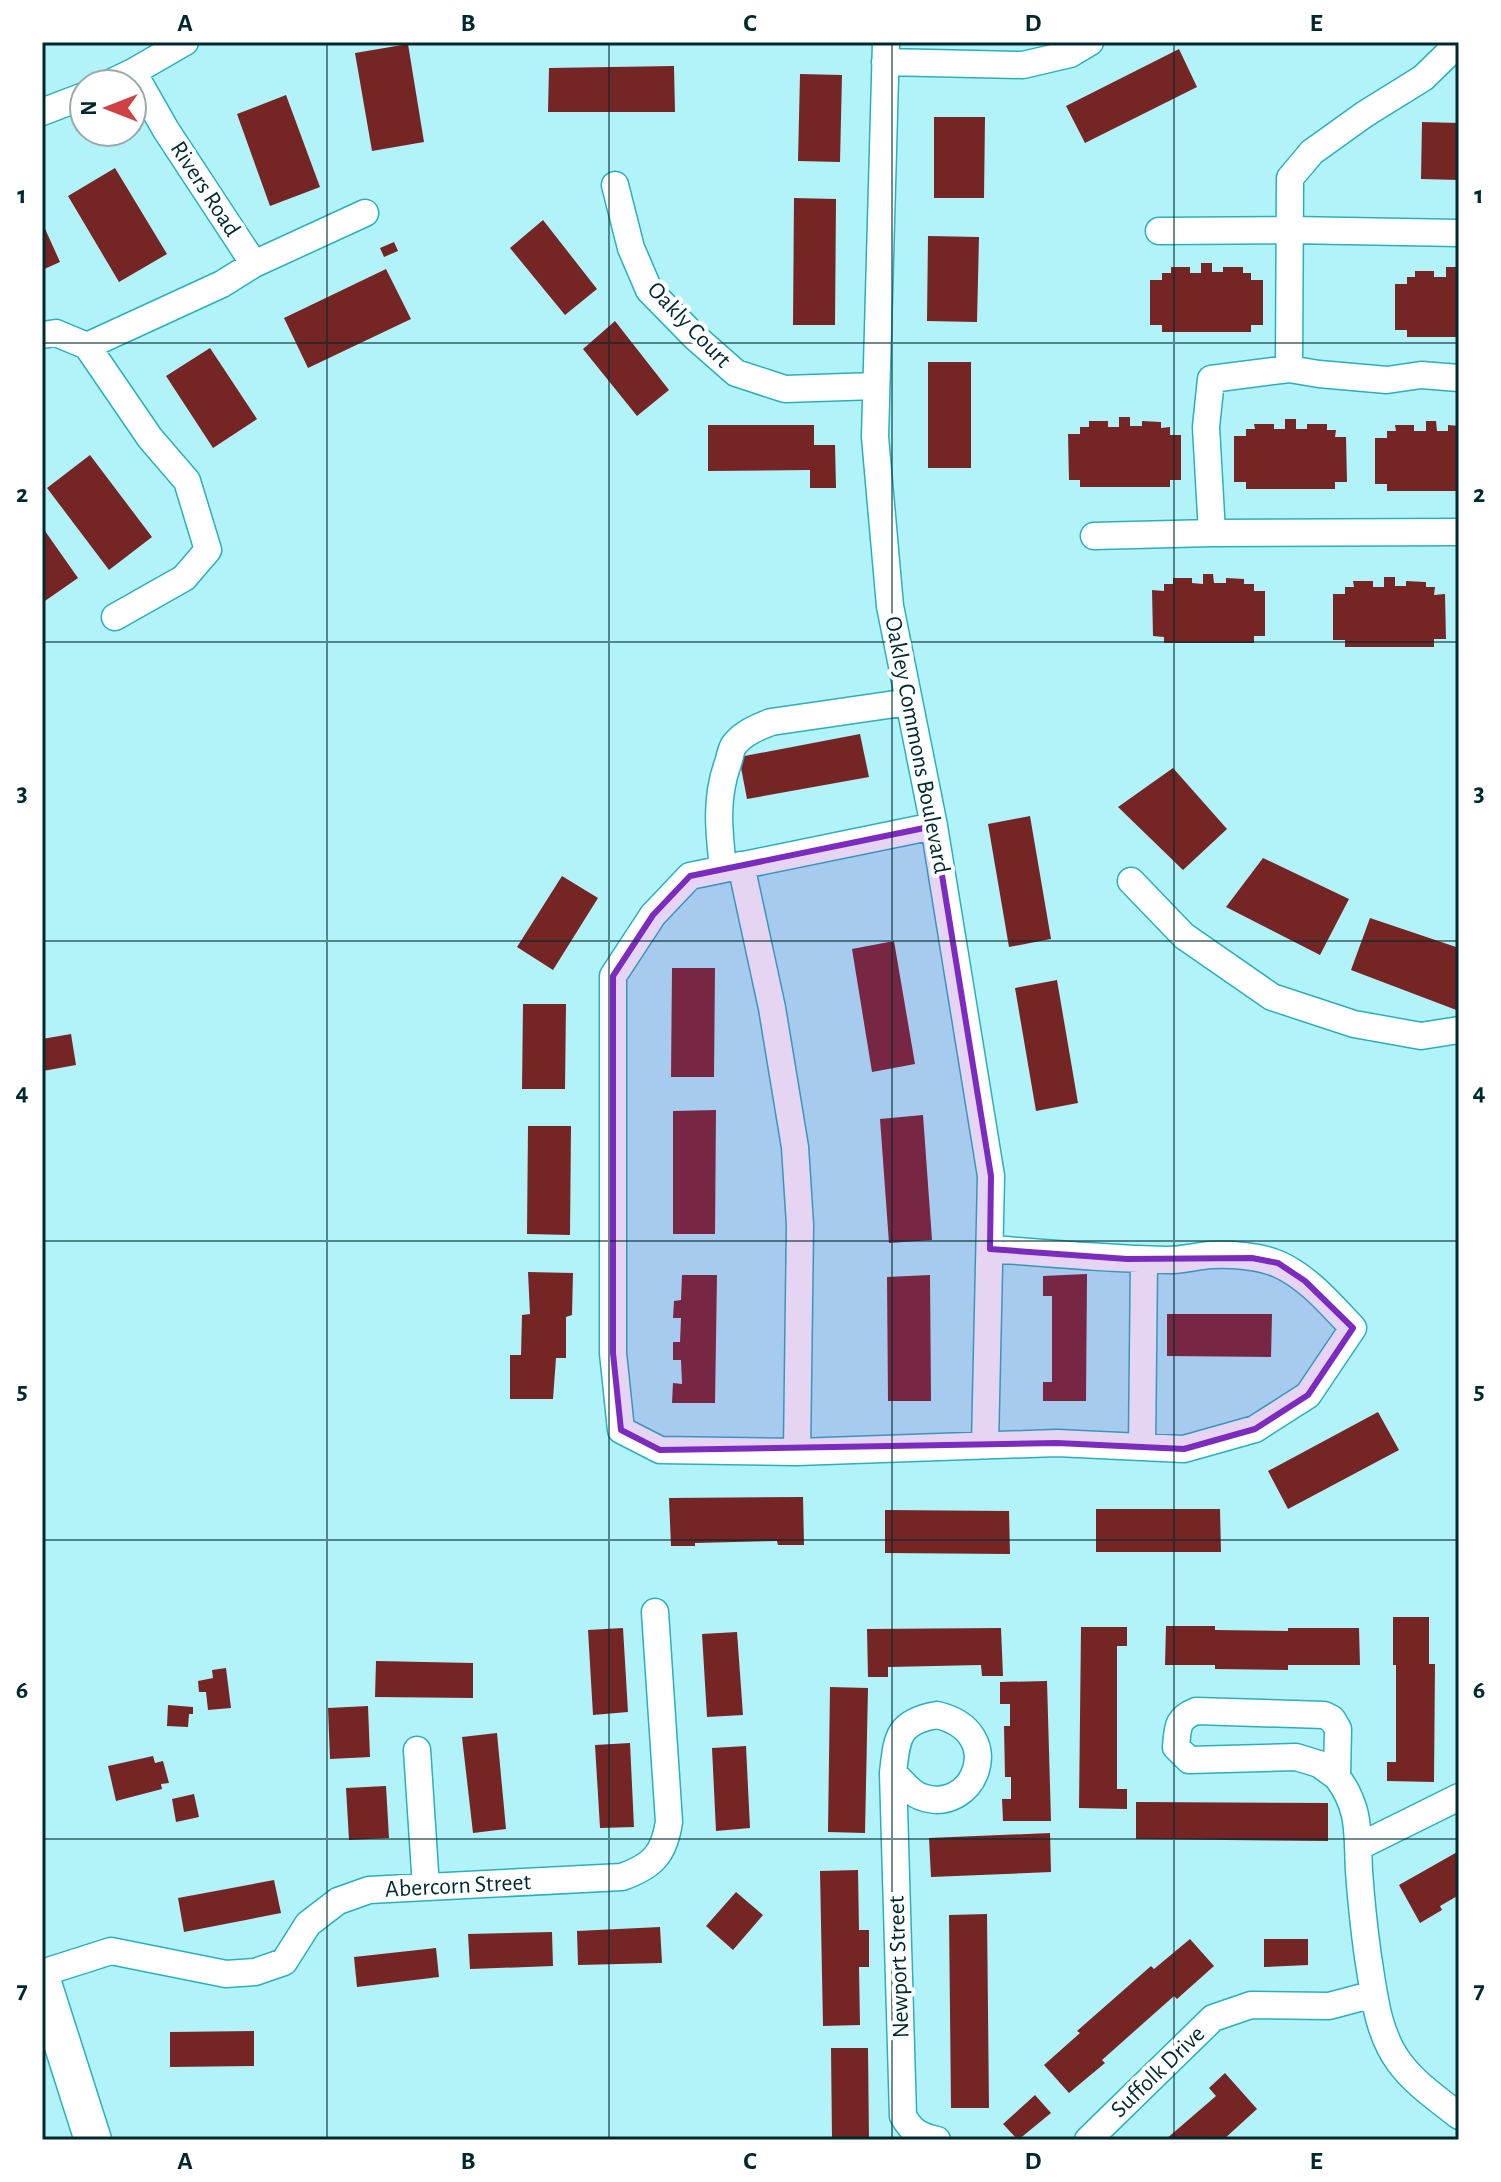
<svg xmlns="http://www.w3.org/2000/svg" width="1501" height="2182" font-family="'Alegreya Sans',sans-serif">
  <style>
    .building { fill: #762525 }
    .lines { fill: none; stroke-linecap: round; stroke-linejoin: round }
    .street-casing { stroke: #2ab0bb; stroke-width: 29 }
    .secondary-casing { stroke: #2ab0bb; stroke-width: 39 }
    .street { stroke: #fff; stroke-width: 26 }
    .secondary { stroke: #fff; stroke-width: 36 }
    .marked { fill: #7b2cbf; fill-opacity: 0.2; stroke: #7b2cbf; stroke-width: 6; stroke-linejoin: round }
    .grid { fill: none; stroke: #00292d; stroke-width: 2; stroke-opacity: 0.55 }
    .labels { text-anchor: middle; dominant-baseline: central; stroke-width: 8; stroke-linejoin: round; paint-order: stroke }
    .street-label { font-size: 24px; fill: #00292d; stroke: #fff }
    .neatline { fill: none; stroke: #00292d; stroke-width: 3 }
    .grid-label { font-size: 26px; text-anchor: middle; font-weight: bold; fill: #00292d }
  </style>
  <rect width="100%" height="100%" fill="#b2f3fa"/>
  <path class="building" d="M 408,44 L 424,142 L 372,151 L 355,53 Z
    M 1179,49 L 1197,87 L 1085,143 L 1066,106 Z
    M 674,66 L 675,112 L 548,112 L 549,68 Z
    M 800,74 L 842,75 L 840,162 L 798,161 Z
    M 286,95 L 320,187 L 270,206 L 237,114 Z
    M 934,117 L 985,117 L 984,198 L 934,198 Z
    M 1422,122 L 1459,123 L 1459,180 L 1421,179 Z
    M 115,168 L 167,254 L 119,282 L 68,196 Z
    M 794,198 L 836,199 L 835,325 L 793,325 Z
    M 543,220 L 597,289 L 565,315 L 510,248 Z
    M 42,222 L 60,262 L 42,270 Z
    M 928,236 L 979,237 L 977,322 L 927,321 Z
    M 394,242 L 398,251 L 384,257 L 380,248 Z
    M 1201,263 L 1212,263 L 1212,272 L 1223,272 L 1223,267 L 1243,267 L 1243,273 L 1251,273 L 1251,280 L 1263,280 L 1263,325 L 1251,325 L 1251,332 L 1162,332 L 1162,325 L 1150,325 L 1150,280 L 1162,280 L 1162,273 L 1171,273 L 1171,267 L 1190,267 L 1190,273 L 1201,273 Z
    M 1446,267 L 1456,267 L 1456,276 L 1459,276 L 1459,337 L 1407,337 L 1407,330 L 1395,330 L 1395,284 L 1407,284 L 1407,277 L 1415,277 L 1415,271 L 1434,271 L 1434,277 L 1446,277 Z
    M 386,269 L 411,319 L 308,368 L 284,318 Z
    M 615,321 L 669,390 L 637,416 L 583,349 Z
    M 210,348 L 257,419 L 213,448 L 166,376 Z
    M 928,362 L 971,362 L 971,468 L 928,468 Z
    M 1119,417 L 1130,417 L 1130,426 L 1142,426 L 1142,421 L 1161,422 L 1161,428 L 1170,427 L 1170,435 L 1181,435 L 1181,480 L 1170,480 L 1170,487 L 1080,487 L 1080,480 L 1069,480 L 1068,434 L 1080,434 L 1080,427 L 1089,427 L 1089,421 L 1108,421 L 1108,427 L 1119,427 Z
    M 1285,419 L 1296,419 L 1296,429 L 1307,429 L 1307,424 L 1327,424 L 1327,430 L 1336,430 L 1335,437 L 1346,437 L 1347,482 L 1335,482 L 1335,489 L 1246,489 L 1246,482 L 1234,482 L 1234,436 L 1246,436 L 1246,429 L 1255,429 L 1254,424 L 1274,424 L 1274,429 L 1285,429 Z
    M 1426,421 L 1436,421 L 1437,431 L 1448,431 L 1448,425 L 1459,426 L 1459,491 L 1387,491 L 1387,484 L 1375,484 L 1375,438 L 1387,438 L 1387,431 L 1396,431 L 1395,425 L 1414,425 L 1414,431 L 1426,431 Z
    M 708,425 L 814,425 L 814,445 L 835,445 L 836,488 L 810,488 L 810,470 L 708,471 Z
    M 90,455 L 152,537 L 109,570 L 47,488 Z
    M 45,531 L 78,578 L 42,603 L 42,533 Z
    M 1203,574 L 1213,574 L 1214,583 L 1226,583 L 1226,578 L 1244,579 L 1244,584 L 1254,584 L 1254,591 L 1265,591 L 1265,636 L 1254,636 L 1254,643 L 1164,643 L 1164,637 L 1153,636 L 1152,590 L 1164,591 L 1164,584 L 1173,584 L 1173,578 L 1192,578 L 1192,583 L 1203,584 Z
    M 1384,577 L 1395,577 L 1395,586 L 1406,586 L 1406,581 L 1426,582 L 1426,587 L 1435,587 L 1434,595 L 1445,594 L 1446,639 L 1434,639 L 1434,647 L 1345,647 L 1345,640 L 1333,640 L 1333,594 L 1345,594 L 1345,587 L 1354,587 L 1353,581 L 1373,581 L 1373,587 L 1384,587 Z
    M 860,734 L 869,777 L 747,799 L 739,757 Z
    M 1173,768 L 1227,829 L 1183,870 L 1118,807 Z
    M 1030,816 L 1051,939 L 1009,947 L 988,824 Z
    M 1263,858 L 1349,899 L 1320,955 L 1226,907 Z
    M 562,876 L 598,898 L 553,970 L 517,947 Z
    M 1370,918 L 1459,948 L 1459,1011 L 1351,970 Z
    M 894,941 L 915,1064 L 872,1072 L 852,949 Z
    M 672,968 L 715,968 L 714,1077 L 671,1077 Z
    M 1057,980 L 1078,1103 L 1036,1111 L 1015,988 Z
    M 523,1004 L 566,1004 L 565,1089 L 522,1089 Z
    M 71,1034 L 76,1065 L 43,1071 L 42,1039 Z
    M 716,1110 L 715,1234 L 673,1234 L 673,1111 Z
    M 923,1115 L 932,1240 L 889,1243 L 880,1119 Z
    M 528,1126 L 571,1126 L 570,1235 L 527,1234 Z
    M 528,1272 L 573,1273 L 572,1315 L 566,1317 L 566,1358 L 556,1358 L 553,1399 L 510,1399 L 510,1355 L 521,1355 L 522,1315 L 530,1314 Z
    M 1087,1274 L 1086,1401 L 1043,1401 L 1043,1382 L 1052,1382 L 1052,1296 L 1043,1296 L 1043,1276 Z
    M 682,1275 L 717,1275 L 715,1403 L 672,1403 L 673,1383 L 682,1384 L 681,1360 L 673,1360 L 673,1342 L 680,1342 L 681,1318 L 673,1318 L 674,1301 L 681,1300 Z
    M 930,1275 L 931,1401 L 888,1401 L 887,1277 Z
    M 1167,1314 L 1272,1314 L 1271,1357 L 1167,1356 Z
    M 1378,1412 L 1399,1450 L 1288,1509 L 1268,1471 Z
    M 803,1497 L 804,1545 L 778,1545 L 777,1541 L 695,1543 L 695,1546 L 671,1546 L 669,1498 Z
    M 1096,1509 L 1220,1509 L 1221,1552 L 1096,1552 Z
    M 885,1510 L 1009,1511 L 1010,1554 L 885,1553 Z
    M 1393,1617 L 1429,1617 L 1429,1664 L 1435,1664 L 1434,1782 L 1387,1781 L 1387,1762 L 1396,1762 L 1396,1665 L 1393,1665 Z
    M 1166,1626 L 1215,1626 L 1215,1630 L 1288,1631 L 1288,1628 L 1359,1628 L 1360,1665 L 1288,1665 L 1288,1670 L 1215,1669 L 1215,1665 L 1165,1665 Z
    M 1081,1627 L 1127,1627 L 1127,1646 L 1117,1646 L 1117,1789 L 1127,1789 L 1127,1809 L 1079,1808 Z
    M 623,1628 L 628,1712 L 593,1715 L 588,1630 Z
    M 1001,1628 L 1003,1676 L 982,1676 L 981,1665 L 888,1667 L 888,1677 L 868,1677 L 867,1629 Z
    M 737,1632 L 743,1715 L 707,1717 L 702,1634 Z
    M 376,1661 L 473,1663 L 473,1698 L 375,1697 Z
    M 226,1668 L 231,1708 L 208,1710 L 206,1692 L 199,1692 L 198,1681 L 213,1678 L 212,1670 Z
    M 1047,1681 L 1051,1821 L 1003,1821 L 1002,1799 L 1011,1799 L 1011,1777 L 1005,1777 L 1004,1726 L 1010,1726 L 1010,1704 L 1000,1704 L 1000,1682 Z
    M 830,1687 L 868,1688 L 865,1833 L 828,1832 Z
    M 168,1705 L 193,1707 L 193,1714 L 189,1714 L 188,1727 L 167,1726 Z
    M 368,1706 L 370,1757 L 330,1759 L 328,1708 Z
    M 497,1733 L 506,1829 L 473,1833 L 462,1737 Z
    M 630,1743 L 634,1827 L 600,1828 L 595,1745 Z
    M 746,1746 L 750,1828 L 716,1831 L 712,1748 Z
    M 153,1756 L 155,1763 L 163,1761 L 169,1783 L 161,1784 L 162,1789 L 116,1801 L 108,1766 Z
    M 386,1786 L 389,1838 L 349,1840 L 346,1788 Z
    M 194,1794 L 199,1817 L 176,1822 L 172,1799 Z
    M 1136,1802 L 1328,1803 L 1328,1841 L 1136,1839 Z
    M 1050,1833 L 1051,1872 L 931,1877 L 929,1838 Z
    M 1459,1851 L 1459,1895 L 1440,1906 L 1442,1910 L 1420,1923 L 1399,1885 Z
    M 858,1870 L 859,1930 L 869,1930 L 869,1967 L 859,1967 L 860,2025 L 823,2026 L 820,1871 Z
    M 274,1880 L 281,1913 L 184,1932 L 178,1898 Z
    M 736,1892 L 763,1915 L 733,1950 L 706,1926 Z
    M 987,1914 L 989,2108 L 951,2108 L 949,1915 Z
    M 660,1927 L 662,1963 L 578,1965 L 577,1931 Z
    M 552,1932 L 553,1966 L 470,1969 L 468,1934 Z
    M 1190,1939 L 1214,1966 L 1177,1999 L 1174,1996 L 1102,2060 L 1105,2063 L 1069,2093 L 1044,2065 L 1080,2033 L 1077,2031 L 1151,1966 L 1154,1969 Z
    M 1264,1939 L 1308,1939 L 1308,1965 L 1264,1967 Z
    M 436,1948 L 439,1977 L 357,1987 L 354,1957 Z
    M 254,2031 L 254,2066 L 170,2067 L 170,2032 Z
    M 831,2048 L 868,2048 L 869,2140 L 832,2140 Z
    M 1225,2073 L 1257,2109 L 1223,2140 L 1165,2140 L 1216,2096 L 1209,2088 Z
    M 1035,2095 L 1051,2113 L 1018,2140 L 1003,2124 Z"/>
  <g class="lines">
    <defs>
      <path id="street" d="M 886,42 L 875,437 L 890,606 L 934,826 L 991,1176 L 985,1445
        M 885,62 L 1023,65 L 1070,54 L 1090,42
        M 133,72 L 166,130 L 254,264
        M 108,84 L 133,72 L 185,42
        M 42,112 L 84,96
        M 615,185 L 631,248 L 649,290 L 695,337 L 736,373 L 785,389 L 876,386
        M 1159,231 L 1290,230 L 1459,233
        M 42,335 L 56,333 L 87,346 L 150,438 L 187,481 L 208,550 L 184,578 L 115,617
        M 87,346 L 222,284 L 254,264 L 365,213
        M 1289,369 L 1290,178 L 1312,152 L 1365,114 L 1423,78 L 1459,43
        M 1459,378 L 1421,375 L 1387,380 L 1319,374 L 1289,369 L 1211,379 L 1206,427 L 1212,533 L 1459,532
        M 1094,536 L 1212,533
        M 934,826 L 690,876 L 653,915 L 613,976 L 613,1353 L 621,1430 L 660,1450 L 797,1452 L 1057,1443 L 1184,1449 L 1255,1429 L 1308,1395 L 1353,1328 C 1331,1305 1308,1277 1278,1264 C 1260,1256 1231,1254 1211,1255 C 1197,1256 1183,1260 1168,1260 C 1109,1259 1049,1253 990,1249
        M 741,865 L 772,1008 L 795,1147 L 800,1225 L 797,1452
        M 723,868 C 719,832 715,798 728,763 C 730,757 731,749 734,745 C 743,733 758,727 771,722 L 909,702
        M 1131,881 L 1184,936 L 1272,997 L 1354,1024 L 1421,1036 L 1459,1030
        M 1142,1447 L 1144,1260
        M 1196,1711 L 1324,1715 L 1332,1719 L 1338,1729 L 1337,1777 L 1319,1764 L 1296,1757 L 1189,1760 L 1176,1747 C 1178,1728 1176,1719 1196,1711 Z
        M 937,1715 C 1009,1732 974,1816 922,1797 C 911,1794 902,1781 893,1773 C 897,1738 897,1722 937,1715 Z
        M 417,1750 L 426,1887
        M 893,1773 L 903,2116 C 912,2132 920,2136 937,2140
        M 1337,1777 C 1361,1809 1357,1833 1359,1871 C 1361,1900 1364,1928 1368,1957 C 1374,1993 1377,2032 1399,2062 C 1415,2084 1438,2099 1459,2116
        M 1358,1847 L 1459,1797
        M 42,1973 L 111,1951 L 226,1974 L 255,1972 L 284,1962 L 308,1924 L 338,1901 L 369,1890 L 622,1877 C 653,1866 664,1854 669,1822 L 655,1612
        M 1088,2140 L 1213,2018 L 1251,2005 L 1329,2006 L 1374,1994"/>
      <path id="secondary" d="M 42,1980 L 93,2140"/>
    </defs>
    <use href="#street" class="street-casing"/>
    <use href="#secondary" class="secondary-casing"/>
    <use href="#street" class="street"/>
    <use href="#secondary" class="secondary"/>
  </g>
  <path class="marked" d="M 934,826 L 991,1176 L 990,1249 L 1127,1259 L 1252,1258 L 1278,1263 L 1305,1281 L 1353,1328 L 1308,1395 L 1255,1429 L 1184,1449 L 1057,1443 L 660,1450 L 621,1430 L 613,1353 L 613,976 L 653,915 L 690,876 Z"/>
  <path class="grid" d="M 327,42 L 327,2140M 609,42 L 609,2140M 892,42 L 892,2140M 1174,42 L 1174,2140M 42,343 L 1459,343M 42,642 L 1459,642M 42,941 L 1459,941M 42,1241 L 1459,1241M 42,1540 L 1459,1540M 42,1839 L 1459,1839"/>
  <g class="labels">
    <g class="street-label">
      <text transform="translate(205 189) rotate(57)">Rivers Road</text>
      <text transform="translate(689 325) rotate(46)">Oakly Court</text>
      <text transform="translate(917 745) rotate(79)">Oakley Commons Boulevard</text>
      <text transform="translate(458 1886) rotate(-3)">Abercorn Street</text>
      <text transform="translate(899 1967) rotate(-92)">Newport Street</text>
      <text transform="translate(1158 2072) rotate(-44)">Suffolk Drive</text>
    </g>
  </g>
  <rect width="1501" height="2182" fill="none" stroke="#ffffff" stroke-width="88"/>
  <g transform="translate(108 108) rotate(270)"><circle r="38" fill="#ffffff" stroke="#99a9ab" stroke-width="2"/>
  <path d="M0-6L14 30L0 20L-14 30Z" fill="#d04143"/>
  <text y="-12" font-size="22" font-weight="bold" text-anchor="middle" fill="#00292d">N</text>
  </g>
  <rect x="44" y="44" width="1413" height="2094" class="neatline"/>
  <g class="grid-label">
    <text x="185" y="31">A</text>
    <text x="468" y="31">B</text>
    <text x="750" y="31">C</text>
    <text x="1033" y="31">D</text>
    <text x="1316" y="31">E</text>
    <text x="22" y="203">1</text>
    <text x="1479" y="203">1</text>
    <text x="22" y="502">2</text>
    <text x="1479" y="502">2</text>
    <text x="22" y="801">3</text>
    <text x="1479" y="801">3</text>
    <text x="22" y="1100">4</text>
    <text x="1479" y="1100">4</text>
    <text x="22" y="1399">5</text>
    <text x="1479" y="1399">5</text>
    <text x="22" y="1698">6</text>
    <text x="1479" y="1698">6</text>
    <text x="22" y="1998">7</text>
    <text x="1479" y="1998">7</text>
    <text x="185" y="2169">A</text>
    <text x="468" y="2169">B</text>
    <text x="750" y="2169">C</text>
    <text x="1033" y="2169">D</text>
    <text x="1316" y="2169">E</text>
  </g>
</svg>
